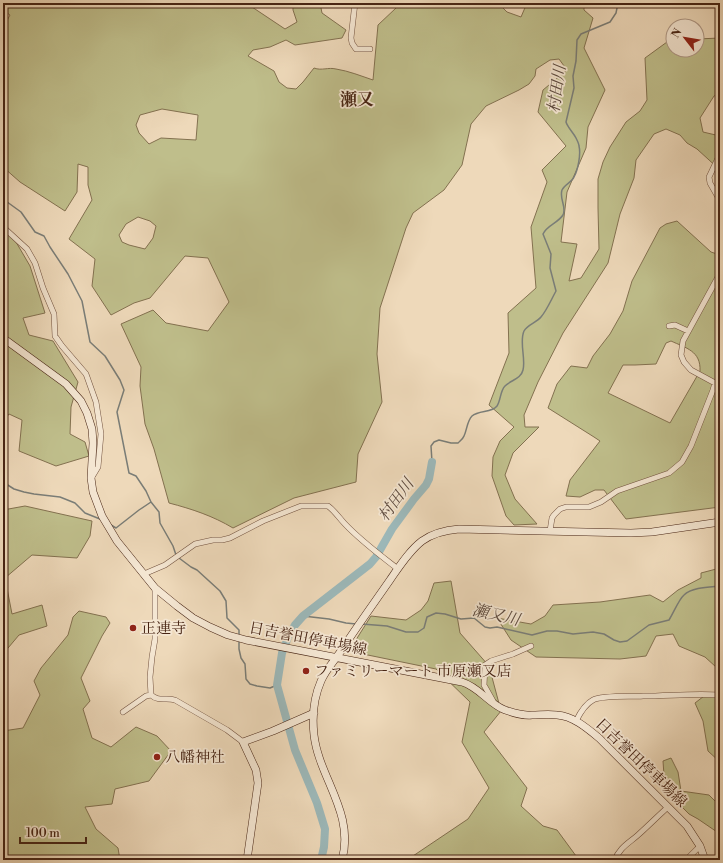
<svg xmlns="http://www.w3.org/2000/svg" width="723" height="863" font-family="'Libre Bodoni','Noto Serif JP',serif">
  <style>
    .green { fill: #bfbe8b; stroke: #837150; fill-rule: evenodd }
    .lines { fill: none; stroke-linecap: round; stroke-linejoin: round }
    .stream { stroke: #7a7d77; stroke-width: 1.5 }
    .river { stroke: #9cb8b9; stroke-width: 8 }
    .street-casing { stroke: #71513e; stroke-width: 6 }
    .secondary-casing { stroke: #472414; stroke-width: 8 }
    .street { stroke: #f4e6d2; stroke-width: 5 }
    .secondary { stroke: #f4e6d2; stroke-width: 7 }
    .poi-dot { fill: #8f2418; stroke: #f4e6d2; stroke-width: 1.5 }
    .labels { text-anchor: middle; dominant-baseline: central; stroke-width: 3.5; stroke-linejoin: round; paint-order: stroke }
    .poi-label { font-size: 15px; fill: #472414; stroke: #f4e6d2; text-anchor: start }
    .street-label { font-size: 15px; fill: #472414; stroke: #f4e6d2 }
    .water-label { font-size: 16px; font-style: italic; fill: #5c493d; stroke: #f4e6d2 }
    .quarter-label { font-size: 17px; font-weight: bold; fill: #472414; stroke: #f4e6d2 }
  </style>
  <rect width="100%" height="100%" fill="#eed9ba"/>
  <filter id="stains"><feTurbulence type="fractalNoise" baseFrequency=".005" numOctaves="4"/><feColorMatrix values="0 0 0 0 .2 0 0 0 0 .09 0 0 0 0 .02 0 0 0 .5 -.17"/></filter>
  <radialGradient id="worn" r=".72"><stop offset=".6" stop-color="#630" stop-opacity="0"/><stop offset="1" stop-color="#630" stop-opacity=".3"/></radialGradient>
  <path class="green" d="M 3,3 L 248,3 L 249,5 L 285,29 L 297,22 L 293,10 L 293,3 L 320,3 L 322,13 L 346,30 L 342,38 L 295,45 L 286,40 L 270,47 L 253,50 L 248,56 L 274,71 L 279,82 L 287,88 L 296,89 L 303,82 L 314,68 C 322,71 328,67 336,69 C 349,71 361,76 373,80 L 378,25 L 396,8 L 394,3 L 489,3 L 500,5 L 507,12 L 521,17 L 527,3 L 584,3 L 584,10 L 593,18 L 584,48 L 605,90 L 588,127 L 586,148 L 567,192 L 561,242 L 577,244 L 569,281 L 581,278 L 599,249 L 598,208 L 598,179 L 603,162 L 610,147 L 626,122 L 640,111 L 647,100 L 645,58 L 667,42 L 673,41 L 673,50 L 697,50 L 697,39 L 720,38 L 720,93 L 714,96 L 700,118 L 703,132 L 720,136 L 720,170 L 697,149 L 687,143 L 680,135 L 666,129 L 654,134 L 636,160 L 634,178 L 620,214 L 608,263 L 563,333 L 538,382 L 524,415 L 525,427 L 539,427 L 513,453 L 505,475 L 515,499 L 537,524 L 514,525 L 506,516 L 492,476 L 493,457 L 500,441 L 514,427 L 489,405 L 509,353 L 508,313 L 536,288 L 531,227 L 547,182 L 542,170 L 566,146 L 538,112 L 543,90 L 567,70 L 559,59 L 550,60 L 536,69 L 535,76 L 529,84 L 519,90 L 486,106 L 471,124 L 462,165 L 444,190 L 413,213 L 406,228 L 380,308 L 377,354 L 382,402 L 358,454 L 356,482 L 294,498 L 233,528 C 213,516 192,509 169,503 L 154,449 L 145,424 L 140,386 L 141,367 L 121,324 L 153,310 L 166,323 L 208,331 L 229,302 L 208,258 L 185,256 L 150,298 L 134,303 L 111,315 L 92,286 L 95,259 L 69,239 L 92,200 L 88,185 L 88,167 L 78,164 L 77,192 L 65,211 L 20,182 L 3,167 L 3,28 L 10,15 L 3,10 ZM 162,109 L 198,115 L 196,140 L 161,138 L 149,144 L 139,133 L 136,125 L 140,115 ZM 138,217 L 150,221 L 156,226 L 153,238 L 145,249 L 129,245 L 122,242 L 119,235 L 126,224 Z
    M 677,221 L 711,252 L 720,255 L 720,507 L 626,519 L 604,490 L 595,490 L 580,497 L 566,496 L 570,480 L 600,441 L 594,437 L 548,408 L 557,384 L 571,366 L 587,368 L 593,356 L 610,334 L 623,311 L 632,281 L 660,228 L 666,224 ZM 671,341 C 686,348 701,351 700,371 L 670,423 L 608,393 L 623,365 L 635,365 L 656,364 L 666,343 Z
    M 9,230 L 30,266 L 45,313 L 23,318 L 29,335 L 53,341 L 78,382 L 71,407 L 70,434 L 85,442 L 89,456 L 56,466 L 19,451 L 22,420 L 9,414 L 3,422 L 3,234 Z
    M 25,506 L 92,521 L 90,536 L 77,558 L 32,555 L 5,578 L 12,614 L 42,605 L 47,626 L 19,635 L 3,654 L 3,510 Z
    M 720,568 L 720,668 L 716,667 L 705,657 L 679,646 L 673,634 L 656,636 L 646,656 L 620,659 L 536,657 L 511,640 L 497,618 L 531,624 L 545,616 L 553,605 L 600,602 L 650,595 L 663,602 L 678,590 L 701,578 L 701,573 Z
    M 451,581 L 460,633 L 489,666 L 501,711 L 484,732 L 527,788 L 521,806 L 543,826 L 557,830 L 579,860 L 407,860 L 468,819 L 489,788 L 462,742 L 470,702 L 436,669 L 358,653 L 354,643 L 371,616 L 406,620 L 421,610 L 428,601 L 434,583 Z
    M 79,611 L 106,617 L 110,623 L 102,636 L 81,678 L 90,701 L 83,709 L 92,738 L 111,747 L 136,727 L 157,736 L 171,751 L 149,781 L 115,789 L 112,804 L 85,807 L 96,829 L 118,848 L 120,860 L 3,860 L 3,731 L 23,728 L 40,695 L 34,681 L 41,668 L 68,635 L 73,617 Z
    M 708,693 L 720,695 L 720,762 L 708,751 L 703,721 L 695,703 Z
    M 671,758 L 678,772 L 681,791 L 709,795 L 720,806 L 720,834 L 698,819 L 689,814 L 665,790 L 663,761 Z"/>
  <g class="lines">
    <path class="stream" d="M 3,199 L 21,212 L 35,232 L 44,236 L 50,247 L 68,274 L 82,301 L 90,342 L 105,356 L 120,380 L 124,390 L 117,412 L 129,473 L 136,476 L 146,491 L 151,502 L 159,512 L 160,523 L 173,546 L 176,555
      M 432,462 L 431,446 L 434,442 L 439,440 L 451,443 L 458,443 C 460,441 463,439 464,436 C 467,430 467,421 472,416 C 479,410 492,413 497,406 C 501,400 500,391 505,386 C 511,380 521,379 523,370 C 526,359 519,342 524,331 C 528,324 536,323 541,317 C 547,310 551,300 556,291 L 550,268 L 551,254 L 543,234 C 547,225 558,223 563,215 C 567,207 559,199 562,190 C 565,184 572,182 574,177 C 578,170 581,154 579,146 C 579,144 577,140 576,138 C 573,132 568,128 566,122 L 574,88 L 573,76 L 576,61 L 577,40 L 581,34 L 610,22 L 616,13 L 618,3
      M 3,482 L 14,489 L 24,492 L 34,494 L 60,497 L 75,503 L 85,513 L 100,519
      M 111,525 L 116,528 L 139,510 L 151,502
      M 179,558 L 191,567 L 197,570 L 220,591 L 226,601 L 227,618 L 239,630 L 239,636
      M 303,616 L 329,619 L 346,623 L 356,624
      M 362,624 L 387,626 L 406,632 L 418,632 L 424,628 L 427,617 L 436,613 L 445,614 L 461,619 L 474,618 L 485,627 L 490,628 L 497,627 L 532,635 L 547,631 L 557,631 L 573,634 L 593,632 L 604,634 L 614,640 L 620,642 L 627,641 L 649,625 L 669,620 C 673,614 679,599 684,595 C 692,587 709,587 720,586
      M 239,641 L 239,649 L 241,658 L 245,664 L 246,679 L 250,684 L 257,686 L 270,688 L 277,685"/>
    <path class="river" d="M 321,860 L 324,847 L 325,829 L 317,803 L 295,750 L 277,685 L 282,653 L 288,637 L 295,625 L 303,616 L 370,564 L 376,557 L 392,529 L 414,499 L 426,485 L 429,479 L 432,462"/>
    <defs>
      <path id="street" d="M 355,3 L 351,38 L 352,43 L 356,49 L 370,49
        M 720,154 L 709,177 L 710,183 L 718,197 L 720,207
        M 3,227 L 27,249 L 35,263 L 43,288 L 54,314 L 55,336 L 62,346 L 86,374 L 96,402 L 101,434 L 98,467 L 92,477
        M 720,265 L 718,277 L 683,341 L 681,355 L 684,362 L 691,370 L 715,383 L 720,383
        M 669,326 L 675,325 L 688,331
        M 550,531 L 552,518 L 554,515 L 560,509 L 566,507 L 589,507 L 601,502 L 617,491 L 669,473 L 682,462 L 691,446 L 713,390 L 715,383
        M 144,574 L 165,565 L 195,544 L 213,540 L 222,540 L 230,538 L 263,521 L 301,506 L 328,506 C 335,511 339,518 345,524 C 361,541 380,555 398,569
        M 155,588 L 155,639 L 152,657 L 150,677 L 151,695 C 159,702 166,697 175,700 L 227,730 L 243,742
        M 493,701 L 484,685 L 485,665 L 491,661 L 513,654 L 531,646
        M 123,712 L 146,696 L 151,695
        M 576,721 C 580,713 585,704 593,700 C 603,695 631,697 643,696 C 669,696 694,693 720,695
        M 615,860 C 619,848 629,843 638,835 C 648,826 658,816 668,807
        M 686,860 L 700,846"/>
      <path id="secondary" d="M 3,338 L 66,384 L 81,401 L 87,413 L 92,429 L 93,443 L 91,478 L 93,492 L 102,516 L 117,541 L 155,588 L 177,606 L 193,618 L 210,627 L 228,635 L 246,640 L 462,682 C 479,687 489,704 505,710 C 514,713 523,716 532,715 C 540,715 548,714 557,715 C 573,716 587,728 599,738 L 687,826 L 700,846 L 705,860
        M 247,860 L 258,783 L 256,770 L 243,742 L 273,731 L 314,713
        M 342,860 C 355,813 319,778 314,735 C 312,717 314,697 321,681 C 326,669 336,659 343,648 C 358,625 374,603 390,580 C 399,567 409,551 422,541 C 433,533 447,530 459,529 L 631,533 L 652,532 L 720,522"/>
    </defs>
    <use href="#street" class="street-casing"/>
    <use href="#secondary" class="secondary-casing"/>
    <use href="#street" class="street"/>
    <use href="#secondary" class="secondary"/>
  </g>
  <g class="poi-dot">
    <circle cx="133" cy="628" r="4"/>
    <circle cx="306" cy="671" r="4"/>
    <circle cx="157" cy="757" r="4"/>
  </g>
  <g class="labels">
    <g class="poi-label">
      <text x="141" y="628">正連寺</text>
      <text x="314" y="671">ファミリーマート 市原瀬又店</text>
      <text x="165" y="757">八幡神社</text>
    </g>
    <g class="street-label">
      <text transform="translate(308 639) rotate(11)">日吉誉田停車場線</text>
      <text transform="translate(641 763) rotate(44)">日吉誉田停車場線</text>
    </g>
    <g class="water-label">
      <text transform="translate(557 89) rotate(-82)">村田川</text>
      <text transform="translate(396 500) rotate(-54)">村田川</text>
      <text transform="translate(496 615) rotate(13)">瀬又川</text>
    </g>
    <g class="quarter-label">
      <text x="357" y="100">瀬又</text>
    </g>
  </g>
  <rect width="723" height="863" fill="none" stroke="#eed9ba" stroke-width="16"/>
  <rect x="4" y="4" width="715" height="855" fill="none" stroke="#472414" stroke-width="2"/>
  <rect x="8" y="8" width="707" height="847" fill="none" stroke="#472414"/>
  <g transform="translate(685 38) rotate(301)"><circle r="19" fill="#f4e6d2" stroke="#af9886"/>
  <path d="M0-3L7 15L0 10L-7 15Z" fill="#8f2418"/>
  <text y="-6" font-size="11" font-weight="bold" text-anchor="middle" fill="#472414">N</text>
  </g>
  <path d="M20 837v6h66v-6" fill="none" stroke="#472414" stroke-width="2"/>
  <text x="26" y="837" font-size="12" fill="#472414" stroke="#f4e6d2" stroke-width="3" paint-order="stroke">100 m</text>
  <rect width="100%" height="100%" filter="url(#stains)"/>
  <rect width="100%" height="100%" fill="url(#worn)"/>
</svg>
